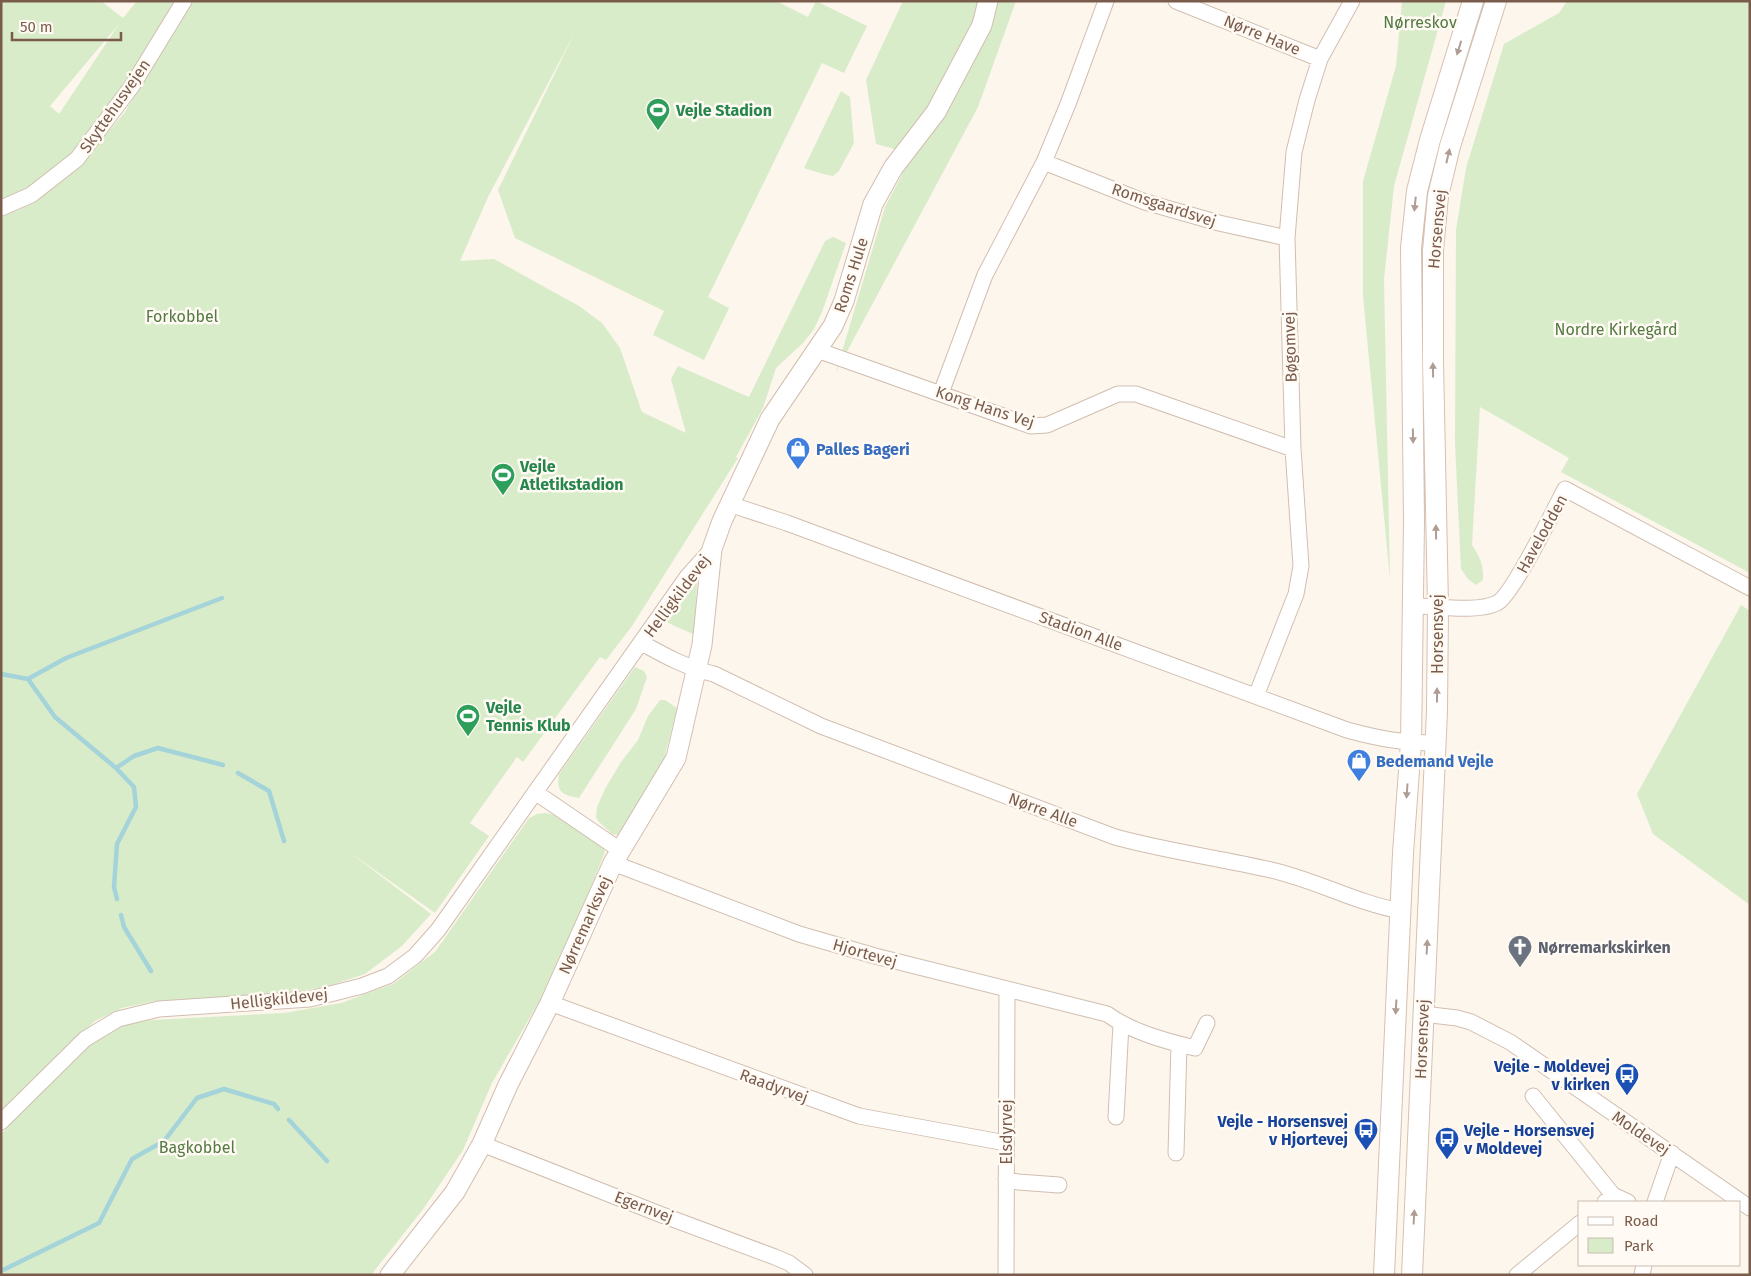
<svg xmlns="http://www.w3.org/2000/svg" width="1751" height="1276" font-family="'Fira Sans',sans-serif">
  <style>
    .green { fill: #d8ecc9; fill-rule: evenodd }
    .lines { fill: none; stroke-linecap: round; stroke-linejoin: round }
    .stream { stroke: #a5d3da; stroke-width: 4.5 }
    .minor-casing { stroke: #d1beb0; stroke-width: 17 }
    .tertiary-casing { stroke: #d1beb0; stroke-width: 21 }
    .secondary-casing { stroke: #d6c0b0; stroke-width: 22 }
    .minor { stroke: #fff; stroke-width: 15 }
    .tertiary { stroke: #fff; stroke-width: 19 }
    .secondary { stroke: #fff; stroke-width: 20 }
    .oneway { fill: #af9d94 }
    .labels { text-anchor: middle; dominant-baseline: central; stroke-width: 5; stroke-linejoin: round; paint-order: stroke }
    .park-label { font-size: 16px; fill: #537a41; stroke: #fffaf3 }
    .street-label { font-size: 16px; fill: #7a5c4d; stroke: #fffaf3 }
    .leisure-label { font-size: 16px; font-weight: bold; fill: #27864d; stroke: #fffaf3; text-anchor: start }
    .shop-label { font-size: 16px; font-weight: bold; fill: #366cbe; stroke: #fffaf3; text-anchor: start }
    .worship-label { font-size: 16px; font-weight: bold; fill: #5b616d; stroke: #fffaf3; text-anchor: start }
    .transit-label { font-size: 16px; font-weight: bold; fill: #164399; stroke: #fffaf3; text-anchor: end }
  </style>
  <rect width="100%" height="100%" fill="#fdf6ec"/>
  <path class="green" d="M 1,1 L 101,1 L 123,18 L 137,1 L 176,1 C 159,30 141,58 123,85 C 90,133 59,180 1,200 ZM 119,24 L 59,114 L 50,106 Z
    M 190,1 L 776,1 L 808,17 L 816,1 L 867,26 L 844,73 L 822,63 L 708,297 L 729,308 L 704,360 L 653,335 L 664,311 L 515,238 L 498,190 L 575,32 L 488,197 L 460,261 L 494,259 L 579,306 L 602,323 L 620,348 L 642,412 L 686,433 L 671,379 L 678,366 L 749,397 L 825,241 L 833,237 L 846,243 L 822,312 L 814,329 L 804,342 L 776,368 L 763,408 L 736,457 L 738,458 L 632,626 L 606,660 L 600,657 L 523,762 L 517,757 L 470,823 L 489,836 L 435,913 L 348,851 L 431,914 L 402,946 L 365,974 L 328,986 L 288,994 L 155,1001 L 122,1008 L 95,1021 L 72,1042 L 1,1118 L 1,217 L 34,203 L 81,164 L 125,112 Z
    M 903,1 L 984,1 L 932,109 L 898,150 L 876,144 L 866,80 Z
    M 993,1 L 1016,1 L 978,107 L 836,372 L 885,207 Z
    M 1402,1 L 1446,1 L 1394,186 L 1384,279 L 1390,580 L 1363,296 L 1363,181 L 1396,66 Z
    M 1567,1 L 1750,1 L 1750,573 L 1561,472 L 1569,458 L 1480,407 L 1472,545 C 1480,557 1484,566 1483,580 L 1476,585 L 1468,579 L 1461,569 L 1455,443 L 1456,230 L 1466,168 L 1504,44 L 1559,13 Z
    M 841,91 L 850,97 L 854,143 L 839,171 L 833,176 L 823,174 L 804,168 Z
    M 697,580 L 695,635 L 666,622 Z
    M 1741,605 L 1750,611 L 1750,905 L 1653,834 L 1637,794 Z
    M 635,667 L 644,671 L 647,677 L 636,709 L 579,798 C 562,795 556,792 559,774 Z
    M 660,700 L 665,700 L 677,708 L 664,759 L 641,803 L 618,835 L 612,834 L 598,821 L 596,817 L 597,807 L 605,789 L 621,762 L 638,740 L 648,716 Z
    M 546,813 L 555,815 L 602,846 L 605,852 L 586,899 L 540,1000 L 492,1083 L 463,1150 L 424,1208 L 371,1275 L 1,1275 L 1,1134 L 81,1048 L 123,1025 L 152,1020 L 284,1013 L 341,1003 L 393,984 L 435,952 L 529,818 L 537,814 Z"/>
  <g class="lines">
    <path class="stream" d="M 1,674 L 28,679 L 55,717 L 116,768 L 134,756 L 158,748 L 223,765
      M 28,679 L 66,658 L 222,598
      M 116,768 L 134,787 L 136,807 L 117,844 L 114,887 L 117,899
      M 238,773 L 269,791 L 284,841
      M 121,915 L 124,927 L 151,971
      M 289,1120 L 327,1161
      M 1,1271 L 99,1223 L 132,1159 L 164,1141 L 197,1098 L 224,1089 L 274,1104 L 278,1109"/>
    <defs>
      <path id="minor" d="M 1176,1 L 1320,59
        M 1044,162 L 1145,202 L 1219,223 L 1287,238
        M 1,208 L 31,195 L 77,159 L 132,86 L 184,1
        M 817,350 L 1031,426 L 1047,425 L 1118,394 L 1136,394 L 1293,449
        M 941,393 L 985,275 L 1044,162 L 1068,104 L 1106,1
        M 729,504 L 787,523 L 1347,730 C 1380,739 1403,743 1436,743
        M 1414,606 C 1437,606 1477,613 1497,603 C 1512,596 1555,508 1565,489 L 1750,588
        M 642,643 C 665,656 687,668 714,674 L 821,726 L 1115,837 C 1166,851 1219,858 1271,870 C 1316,880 1356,903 1401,911
        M 1256,696 L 1296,594 L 1301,566 L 1293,449 L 1287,238 L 1294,152 L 1307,100 L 1320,59 L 1352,1
        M 535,792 L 620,850
        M 613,863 L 799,934 L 875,956 L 1107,1014 C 1132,1032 1165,1041 1195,1048 L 1207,1023
        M 550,1003 L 859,1116 L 1006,1143
        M 1423,1014 L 1457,1018 L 1471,1022 L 1510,1042 L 1750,1208
        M 1533,1096 L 1613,1195
        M 1116,1117 L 1121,1024
        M 1,1122 L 85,1039 L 118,1019 L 159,1009 L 310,999 L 362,986 L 388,976 L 415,956 L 438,930 L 687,577 L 712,549
        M 482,1144 L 662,1215 L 775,1257 L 789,1263 L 805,1275
        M 1176,1153 L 1179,1044
        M 1006,1179 L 1018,1182 L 1059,1185
        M 1605,1202 L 1613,1195 L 1628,1202
        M 1655,1202 L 1672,1153
        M 1006,1275 L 1007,989
        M 1517,1275 L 1580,1223
        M 1642,1275 L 1644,1265"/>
      <path id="tertiary" d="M 390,1275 L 455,1192 L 482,1144 L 508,1085 L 550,1003 L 613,863 L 676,758 L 702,645 L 712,549 L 722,521 L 770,419 L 833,326 L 844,301 L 873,204 L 893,168 L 936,112 L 982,25 L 988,1"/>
      <path id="secondary" d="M 1384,1275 L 1403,853 L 1411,743 L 1414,521 L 1411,248 L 1417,191 L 1430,140 L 1473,1
        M 1412,1275 L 1437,711 L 1438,606 L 1433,361 L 1433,251 L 1438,196 L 1450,146 L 1496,1"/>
    </defs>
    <use href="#minor" class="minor-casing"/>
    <use href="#tertiary" class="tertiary-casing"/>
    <use href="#secondary" class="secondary-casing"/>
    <use href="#minor" class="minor"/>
    <use href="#tertiary" class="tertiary"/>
    <use href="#secondary" class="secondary"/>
  </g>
  <defs><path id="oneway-solid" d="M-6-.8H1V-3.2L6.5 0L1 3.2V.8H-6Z" transform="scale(1.25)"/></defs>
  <g class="oneway">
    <use href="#oneway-solid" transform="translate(1459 48) rotate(107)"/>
    <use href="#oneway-solid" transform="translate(1448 156) rotate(-77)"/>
    <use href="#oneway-solid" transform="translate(1415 204) rotate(96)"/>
    <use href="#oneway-solid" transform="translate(1433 370) rotate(-91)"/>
    <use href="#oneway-solid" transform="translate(1413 436) rotate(89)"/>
    <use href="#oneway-solid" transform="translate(1436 532) rotate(-91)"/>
    <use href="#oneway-solid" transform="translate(1437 695) rotate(-90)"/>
    <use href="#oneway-solid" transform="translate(1407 791) rotate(94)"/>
    <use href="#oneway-solid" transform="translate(1427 947) rotate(-87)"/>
    <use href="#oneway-solid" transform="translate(1396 1007) rotate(93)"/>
    <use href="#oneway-solid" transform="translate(1414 1217) rotate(-87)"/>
  </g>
  <defs>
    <symbol id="stadium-pin" viewBox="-11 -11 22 30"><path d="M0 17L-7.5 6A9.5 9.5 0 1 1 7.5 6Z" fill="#2e9e5b" stroke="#fffaf3"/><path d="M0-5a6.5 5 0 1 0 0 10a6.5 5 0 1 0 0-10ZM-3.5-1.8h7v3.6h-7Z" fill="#fff"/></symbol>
    <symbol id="shop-pin" viewBox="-11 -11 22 30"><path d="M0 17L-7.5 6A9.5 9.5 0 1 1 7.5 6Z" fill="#3f7fe0" stroke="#fffaf3"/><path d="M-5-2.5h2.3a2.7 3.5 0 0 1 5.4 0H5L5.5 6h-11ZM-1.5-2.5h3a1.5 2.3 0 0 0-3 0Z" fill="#fff"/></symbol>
    <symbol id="church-pin" viewBox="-11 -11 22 30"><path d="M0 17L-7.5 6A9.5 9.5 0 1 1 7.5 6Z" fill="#6b7280" stroke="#fffaf3"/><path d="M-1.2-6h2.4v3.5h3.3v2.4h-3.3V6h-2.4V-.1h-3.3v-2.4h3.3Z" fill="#fff"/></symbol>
    <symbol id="bus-pin" viewBox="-11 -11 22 30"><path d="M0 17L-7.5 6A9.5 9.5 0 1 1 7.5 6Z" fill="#1a4fb4" stroke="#fffaf3"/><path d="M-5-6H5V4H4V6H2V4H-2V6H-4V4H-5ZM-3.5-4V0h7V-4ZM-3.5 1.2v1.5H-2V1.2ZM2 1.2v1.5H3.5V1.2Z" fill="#fff"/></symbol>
  </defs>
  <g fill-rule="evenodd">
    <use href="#stadium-pin" x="644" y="96" width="28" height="38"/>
    <use href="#shop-pin" x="784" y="435" width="28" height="38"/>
    <use href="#stadium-pin" x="489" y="461" width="28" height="38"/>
    <use href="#stadium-pin" x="454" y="702" width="28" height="38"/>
    <use href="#shop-pin" x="1345" y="747" width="28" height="38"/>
    <use href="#church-pin" x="1506" y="933" width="28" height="38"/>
    <use href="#bus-pin" x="1613" y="1061" width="28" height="38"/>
    <use href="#bus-pin" x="1352" y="1116" width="28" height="38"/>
    <use href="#bus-pin" x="1433" y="1125" width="28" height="38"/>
  </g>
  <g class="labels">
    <g class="park-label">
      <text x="1420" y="22">Nørreskov</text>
      <text x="182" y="316">Forkobbel</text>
      <text x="1616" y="329">Nordre Kirkegård</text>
      <text x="197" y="1147">Bagkobbel</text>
    </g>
    <g class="street-label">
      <text transform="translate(1262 35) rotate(22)">Nørre Have</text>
      <text transform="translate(115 106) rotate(-55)">Skyttehusvejen</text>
      <text transform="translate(1164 205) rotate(18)">Romsgaardsvej</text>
      <text transform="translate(1437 229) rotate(-85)">Horsensvej</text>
      <text transform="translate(851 275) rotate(-72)">Roms Hule</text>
      <text transform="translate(1290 347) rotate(-92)">Bøgomvej</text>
      <text transform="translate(985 407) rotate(18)">Kong Hans Vej</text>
      <text transform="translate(1542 534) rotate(-61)">Havelodden</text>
      <text transform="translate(677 596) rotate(-53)">Helligkildevej</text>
      <text transform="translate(1081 631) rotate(20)">Stadion Alle</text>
      <text transform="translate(1437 634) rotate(-90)">Horsensvej</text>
      <text transform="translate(1043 810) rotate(20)">Nørre Alle</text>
      <text transform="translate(585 925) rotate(-66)">Nørremarksvej</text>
      <text transform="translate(865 953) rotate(16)">Hjortevej</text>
      <text transform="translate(279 999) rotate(-6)">Helligkildevej</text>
      <text transform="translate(1422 1039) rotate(-88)">Horsensvej</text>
      <text transform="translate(774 1086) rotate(20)">Raadyrvej</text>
      <text transform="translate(1006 1132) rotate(-90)">Elsdyrvej</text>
      <text transform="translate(1641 1133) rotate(34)">Moldevej</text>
      <text transform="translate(644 1207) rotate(21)">Egernvej</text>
    </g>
    <g class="leisure-label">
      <text x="676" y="110">Vejle Stadion</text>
      <text x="520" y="466">Vejle<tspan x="520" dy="18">Atletikstadion</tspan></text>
      <text x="486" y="707">Vejle<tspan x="486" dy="18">Tennis Klub</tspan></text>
    </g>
    <g class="shop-label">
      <text x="816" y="449">Palles Bageri</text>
      <text x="1376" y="761">Bedemand Vejle</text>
    </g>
    <g class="worship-label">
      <text x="1538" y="947">Nørremarkskirken</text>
    </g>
    <g class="transit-label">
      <text x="1610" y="1066">Vejle - Moldevej<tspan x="1610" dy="18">v kirken</tspan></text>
      <text x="1348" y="1121">Vejle - Horsensvej<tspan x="1348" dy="18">v Hjortevej</tspan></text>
      <text x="1464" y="1130" text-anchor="start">Vejle - Horsensvej<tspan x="1464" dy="18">v Moldevej</tspan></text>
    </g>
  </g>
  <rect width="1751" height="1276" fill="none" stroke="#7a5c4d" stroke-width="5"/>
  <rect x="1578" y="1201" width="162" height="65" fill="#fffaf3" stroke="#cabbb1"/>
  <rect x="1588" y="1217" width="25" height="8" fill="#ffffff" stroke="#cabbb1"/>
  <text x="1624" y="1226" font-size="15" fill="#7a5c4d">Road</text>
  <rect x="1588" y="1238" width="25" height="15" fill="#d8ecc9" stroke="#cabbb1"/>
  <text x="1624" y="1251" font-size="15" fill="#7a5c4d">Park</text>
  <path d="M12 32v8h109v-8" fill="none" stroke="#7a5c4d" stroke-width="2.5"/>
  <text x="20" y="32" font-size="15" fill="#7a5c4d" stroke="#fffaf3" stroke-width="4" paint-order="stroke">50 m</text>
</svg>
